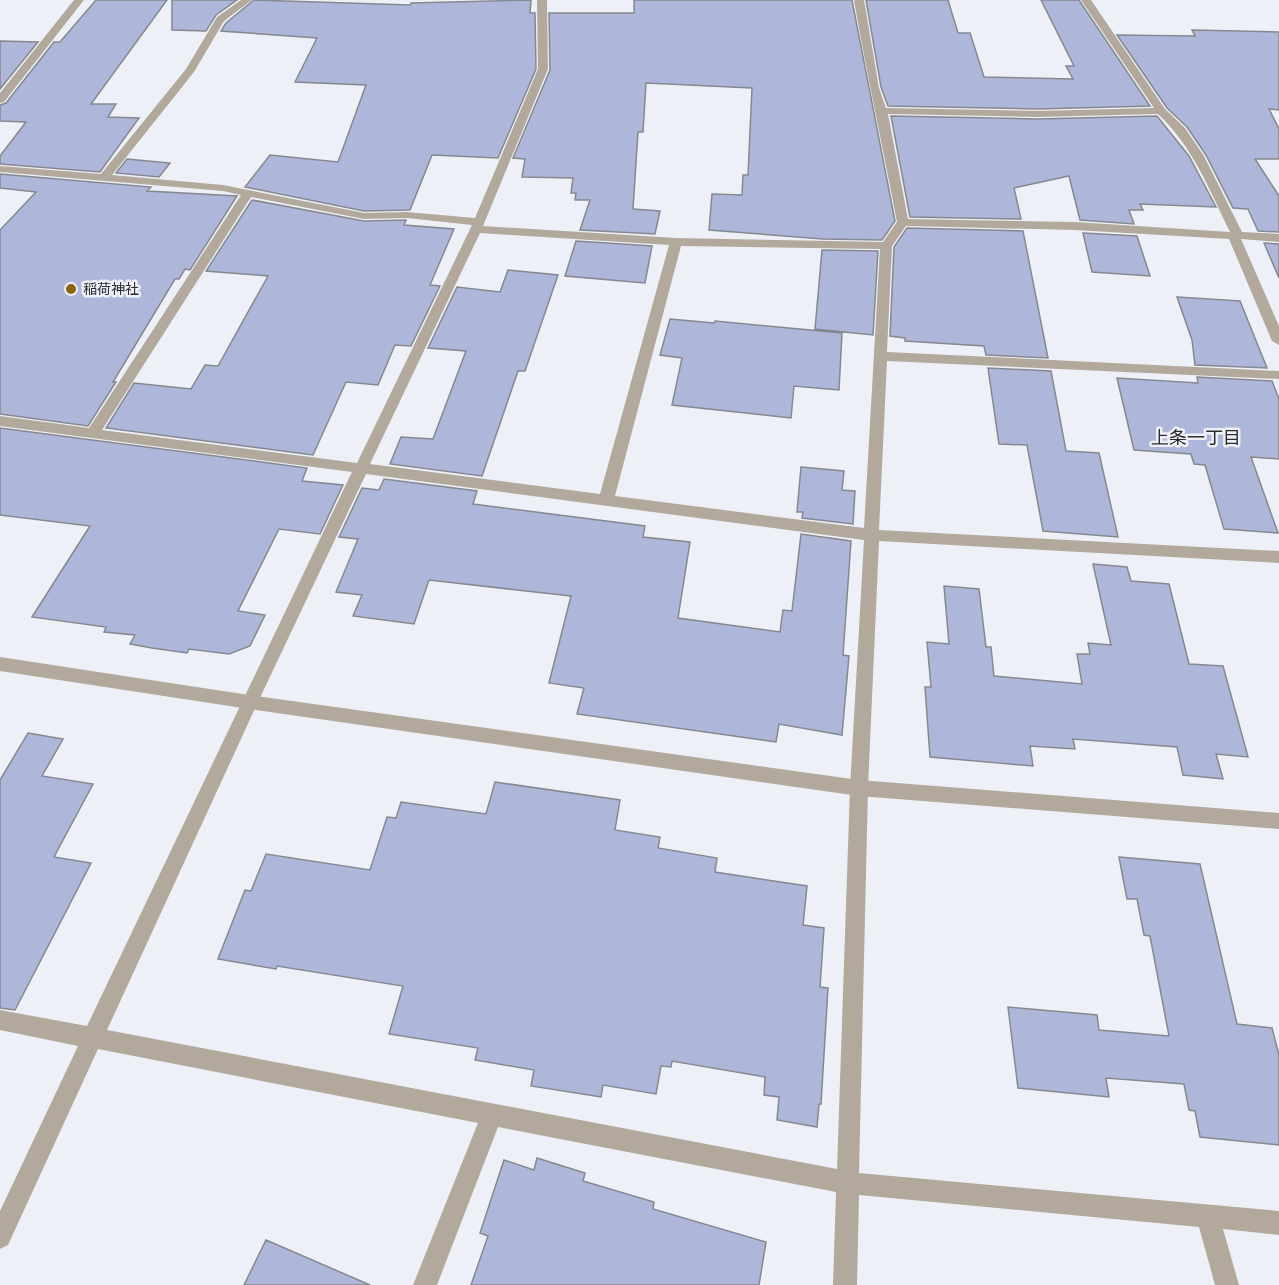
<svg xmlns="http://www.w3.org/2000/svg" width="1279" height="1285" font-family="'Source Serif 4','Noto Sans JP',serif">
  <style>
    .building { fill: #aeb7d9; stroke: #86888f; stroke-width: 1.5 }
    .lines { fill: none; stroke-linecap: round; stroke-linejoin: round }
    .minor { fill: #b2a99c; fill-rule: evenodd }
    .tertiary { fill: #b2a99c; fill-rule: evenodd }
    .poi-dot { fill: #8e6408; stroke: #eef0f8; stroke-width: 2 }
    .labels { text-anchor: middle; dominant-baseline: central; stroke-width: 5; stroke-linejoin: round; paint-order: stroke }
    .far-poi-label { font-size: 14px; fill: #2b2b2e; stroke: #eef0f8; text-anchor: start }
    .neighbourhood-label { font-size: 18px; fill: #2b2b2e; stroke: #eef0f8 }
  </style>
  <rect width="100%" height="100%" fill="#eef0f8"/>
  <path class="building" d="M 96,0 L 167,0 L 91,104 L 116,104 L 108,117 L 139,118 L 100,172 L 0,164 L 0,156 L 26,122 L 0,121 L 0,105 L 6,103 L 54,42 L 60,42 Z
    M 172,0 L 237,0 L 216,15 L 206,31 L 172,30 Z
    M 254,0 L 410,5 L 411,3 L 531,0 L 530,13 L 535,13 L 536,69 L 498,158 L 432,155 L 410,210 L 364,211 L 245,187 L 270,155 L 338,162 L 366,85 L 295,82 L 317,38 L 221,31 L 226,23 Z
    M 634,0 L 852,0 L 895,221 L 882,240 L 823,239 L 709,230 L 712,194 L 742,195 L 743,175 L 748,175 L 752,88 L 646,83 L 643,132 L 638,132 L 633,209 L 660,211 L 655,234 L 580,230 L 590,200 L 575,200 L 576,193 L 571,193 L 573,178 L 522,177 L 525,159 L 513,158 L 550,70 L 549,13 L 634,13 Z
    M 866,0 L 948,0 L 958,33 L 970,33 L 984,77 L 1073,79 L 1066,66 L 1074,66 L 1041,0 L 1079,0 L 1150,106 L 1037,109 L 888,106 L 881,87 Z
    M 1192,30 L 1279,32 L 1279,110 L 1269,109 L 1279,129 L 1279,159 L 1255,159 L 1279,196 L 1279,232 L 1258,231 L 1248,209 L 1233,208 L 1206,155 L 1187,127 L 1167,108 L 1117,35 L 1195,36 Z
    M 0,41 L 38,42 L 0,89 Z
    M 891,116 L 1037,119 L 1157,116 L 1189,156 L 1216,207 L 1140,204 L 1143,210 L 1129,210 L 1134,224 L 1080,220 L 1069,176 L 1014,188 L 1021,219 L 910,217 Z
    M 127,159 L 170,163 L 159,177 L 116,173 Z
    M 0,174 L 151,187 L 147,191 L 237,196 L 190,270 L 185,269 L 179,279 L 175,279 L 113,382 L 116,382 L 88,426 L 0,414 L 0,230 L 36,192 L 0,188 Z
    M 252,200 L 364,221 L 406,220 L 404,225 L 454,229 L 430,285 L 440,286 L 411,346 L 395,345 L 378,385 L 346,382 L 313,455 L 106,428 L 134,383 L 191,389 L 205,365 L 218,366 L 268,276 L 206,271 Z
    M 907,228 L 1023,231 L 1048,358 L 986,355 L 984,346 L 905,341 L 905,338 L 890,336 L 894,247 Z
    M 1083,233 L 1137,236 L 1150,276 L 1092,272 Z
    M 576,241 L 652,246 L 645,283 L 565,276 Z
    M 1264,243 L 1279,244 L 1279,278 Z
    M 822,250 L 878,251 L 873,335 L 815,329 Z
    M 508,270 L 558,275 L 525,371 L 518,371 L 482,476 L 390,464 L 401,437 L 433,439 L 466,351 L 428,348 L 457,287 L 500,292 Z
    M 1177,297 L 1240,301 L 1267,368 L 1195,365 L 1192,340 Z
    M 670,319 L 714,323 L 715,321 L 842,333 L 839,390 L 794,386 L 791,418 L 672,405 L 682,358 L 660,355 Z
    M 988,368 L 1051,371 L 1066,451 L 1099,453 L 1118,537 L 1043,531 L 1027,445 L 999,444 Z
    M 1197,377 L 1272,381 L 1279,399 L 1279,459 L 1251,457 L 1278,533 L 1224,529 L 1205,465 L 1194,464 L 1191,454 L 1134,450 L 1117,378 L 1198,383 Z
    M 0,428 L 307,468 L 302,481 L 343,485 L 320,534 L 279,529 L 238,611 L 265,615 L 250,646 L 229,654 L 189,649 L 187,653 L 152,648 L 130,644 L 135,635 L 104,632 L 106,627 L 32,617 L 90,526 L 0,515 Z
    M 801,467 L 844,471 L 842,490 L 855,491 L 853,524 L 802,518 L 803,512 L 797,512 Z
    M 384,479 L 477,491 L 473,504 L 645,526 L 643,537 L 690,542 L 678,618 L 780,632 L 783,610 L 792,611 L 801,534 L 851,541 L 843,655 L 849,656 L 842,735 L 779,724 L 776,742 L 577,714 L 584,688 L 549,683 L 571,596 L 429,580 L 414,624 L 353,616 L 362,595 L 336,592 L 358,539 L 339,537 L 362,488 L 379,490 Z
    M 1093,564 L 1127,567 L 1131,581 L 1169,584 L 1189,664 L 1223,666 L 1248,757 L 1216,754 L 1223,779 L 1183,775 L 1177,747 L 1073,739 L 1075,749 L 1030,746 L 1033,766 L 930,757 L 925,687 L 931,687 L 927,642 L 949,644 L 944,586 L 979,589 L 986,647 L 991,647 L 994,676 L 1082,684 L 1077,654 L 1090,654 L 1088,643 L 1111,645 Z
    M 28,733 L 63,739 L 42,776 L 93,784 L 54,857 L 91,863 L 15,1010 L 0,1008 L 0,780 Z
    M 495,782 L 620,800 L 615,830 L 660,837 L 658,848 L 717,858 L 715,872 L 807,886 L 803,925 L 824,928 L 820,987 L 828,988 L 821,1104 L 819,1104 L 817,1127 L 777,1120 L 779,1097 L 764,1095 L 765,1077 L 672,1061 L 671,1067 L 661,1066 L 656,1094 L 603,1085 L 601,1097 L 531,1086 L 534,1070 L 475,1060 L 478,1048 L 389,1034 L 403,986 L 277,966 L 276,969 L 218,959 L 245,890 L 251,891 L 266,854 L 370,870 L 387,817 L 396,818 L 401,802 L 486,814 Z
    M 1119,857 L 1200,864 L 1237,1024 L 1272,1028 L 1279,1055 L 1279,1145 L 1200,1137 L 1195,1111 L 1189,1110 L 1184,1084 L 1106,1078 L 1109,1097 L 1018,1088 L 1008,1007 L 1097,1015 L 1099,1030 L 1169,1036 L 1150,936 L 1144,935 L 1137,899 L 1127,899 Z
    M 537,1158 L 585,1173 L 583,1181 L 654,1202 L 653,1209 L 766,1242 L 759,1285 L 471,1285 L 488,1236 L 480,1233 L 504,1160 L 534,1170 Z
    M 266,1240 L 370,1285 L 244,1285 Z"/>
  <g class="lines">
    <path class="minor" d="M 74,0 L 84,0 L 4,102 L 0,103 L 0,93 Z
      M 241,0 L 252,0 L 224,21 L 194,72 L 112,175 L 223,185 L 364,213 L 407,212 L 475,218 L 538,69 L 537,0 L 547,0 L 548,69 L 483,226 L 676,238 L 883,242 L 897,222 C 883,148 867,75 854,0 L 864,0 L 879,88 L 886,108 L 1037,111 L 1154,108 L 1081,0 L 1091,0 L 1165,109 L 1185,128 L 1204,156 L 1242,232 L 1279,234 L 1279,242 L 1241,239 L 1279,326 L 1279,345 L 1272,341 L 1229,239 L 1075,230 L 906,226 L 892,246 L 887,352 L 1279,371 L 1279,379 L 887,361 L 879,530 L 1279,551 L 1279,563 L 879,541 L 868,788 L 859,1173 L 1279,1211 L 1279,1235 L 1223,1229 L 1239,1285 L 1215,1285 L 1199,1227 L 859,1195 L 857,1285 L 833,1285 L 836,1192 L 498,1127 L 437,1285 L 413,1285 L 478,1123 L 98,1049 L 8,1245 L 0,1249 L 0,1211 L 78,1046 L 0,1030 L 0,1010 L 87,1026 L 352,472 L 0,426 L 0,416 L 89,428 L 241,195 L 223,191 L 0,172 L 0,166 L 101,174 L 186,69 L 217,17 ZM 888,114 L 1037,117 L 1158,114 C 1193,147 1209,189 1230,232 L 1075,222 L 908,219 ZM 251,197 L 364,219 L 407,218 L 472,225 L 357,463 L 102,430 ZM 480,233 L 669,245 L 600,494 L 370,464 ZM 681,246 L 880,249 L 864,528 L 615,496 ZM 366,474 L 864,540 L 850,788 L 837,1169 L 107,1030 L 258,702 Z"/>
    <path class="tertiary" d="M 0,657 L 249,695 L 859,780 L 1279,813 L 1279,829 L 859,796 L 249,709 L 0,671 Z"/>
  </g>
  <circle class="poi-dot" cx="71" cy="289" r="6"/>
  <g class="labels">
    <g class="far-poi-label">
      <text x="83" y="289">稲荷神社</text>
    </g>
    <g class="neighbourhood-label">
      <text x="1196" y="437">上条一丁目</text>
    </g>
  </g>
</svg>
